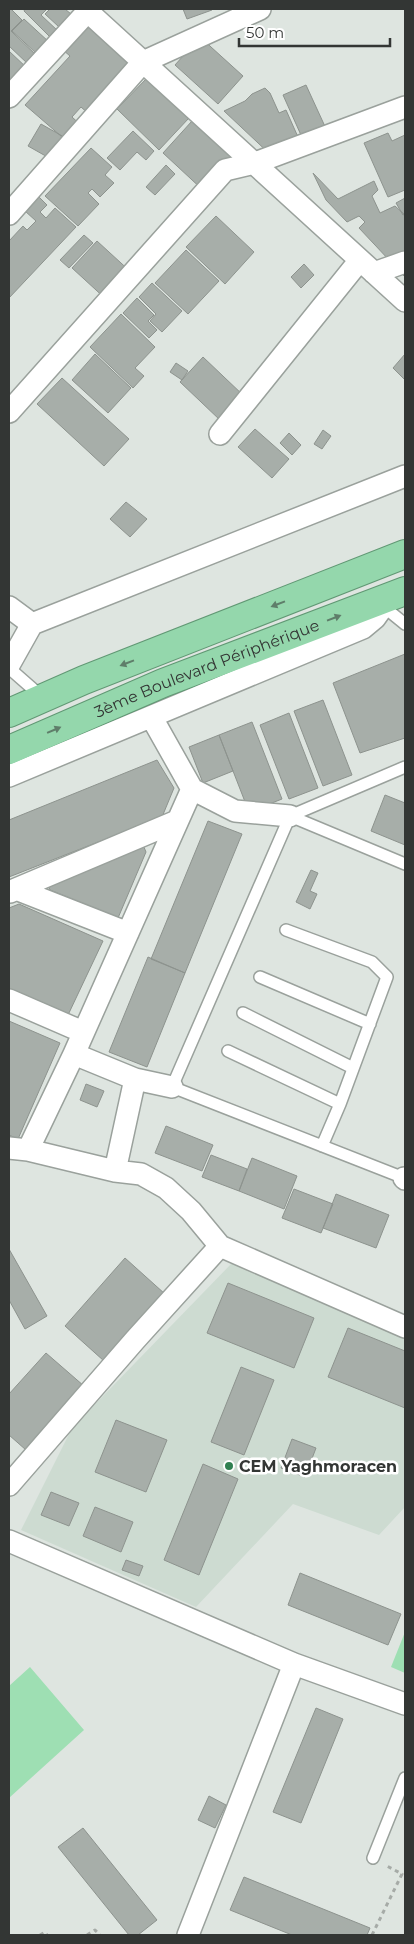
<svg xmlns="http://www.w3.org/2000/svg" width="414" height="1944" font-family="Montserrat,sans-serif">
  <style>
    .built { fill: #cddbd1 }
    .green { fill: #9edfb3 }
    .building { fill: #a7aea9; stroke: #8d938e }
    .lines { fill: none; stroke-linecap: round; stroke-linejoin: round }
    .service-casing { stroke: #9aa19c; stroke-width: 14 }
    .minor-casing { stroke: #9aa19c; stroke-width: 24 }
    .trunk-casing { stroke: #619874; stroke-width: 30 }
    .path { stroke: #a6aba7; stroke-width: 3; stroke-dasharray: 4 4; stroke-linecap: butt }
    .service { stroke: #fff; stroke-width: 11 }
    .minor { stroke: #fff; stroke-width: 21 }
    .trunk { stroke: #94d7ac; stroke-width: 28 }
    .oneway { fill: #5f7e6a }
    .poi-dot { fill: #308051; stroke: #fff; stroke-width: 2 }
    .labels { text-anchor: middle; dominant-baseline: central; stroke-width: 5; stroke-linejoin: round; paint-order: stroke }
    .street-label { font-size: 16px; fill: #333634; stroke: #fff }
    .poi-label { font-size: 16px; font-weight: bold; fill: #333634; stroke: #fff; text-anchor: start }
  </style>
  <rect width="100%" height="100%" fill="#dee5e0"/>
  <path class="built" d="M 232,1263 L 405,1338 L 405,1507 L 379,1535 L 293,1504 L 196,1607 L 21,1530 L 72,1428 Z"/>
  <path class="green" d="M 405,1632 L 405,1673 L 391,1667 Z
    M 30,1667 L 84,1730 L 9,1798 L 9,1686 Z"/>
  <path class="building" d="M 11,9 L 22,20 L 11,31 L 36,55 L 28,64 L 9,46 L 9,11 Z
    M 25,9 L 47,9 L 41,15 L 58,31 L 51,38 L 24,11 Z
    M 50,9 L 65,9 L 71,14 L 59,27 L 45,14 Z
    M 183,9 L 211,9 L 212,10 L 187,19 Z
    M 24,19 L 49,42 L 37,54 L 12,31 Z
    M 86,25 L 133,68 L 90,115 L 81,107 L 72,117 L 83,127 L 69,143 L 25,105 L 70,56 L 63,50 Z
    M 200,37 L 243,76 L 218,104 L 175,65 Z
    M 9,51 L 28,69 L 9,89 Z
    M 147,78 L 189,118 L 159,150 L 117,109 Z
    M 306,85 L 328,133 L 305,144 L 283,95 Z
    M 265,88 L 270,93 L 279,113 L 286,110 L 302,146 L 274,158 L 224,111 L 245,101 L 252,94 Z
    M 192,121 L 235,160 L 205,192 L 163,153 Z
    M 41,124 L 64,137 L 51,159 L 28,146 Z
    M 133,131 L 154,151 L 146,160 L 137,152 L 120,170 L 107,158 Z
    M 388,133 L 392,141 L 405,135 L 405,190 L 388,197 L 364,143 Z
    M 91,148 L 112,167 L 105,175 L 114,183 L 100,197 L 92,189 L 88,193 L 99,204 L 78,226 L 45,196 Z
    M 166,165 L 175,174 L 155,195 L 146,187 Z
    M 313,173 L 338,199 L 374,181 L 378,190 L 372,196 L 380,213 L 395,206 L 405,215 L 405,277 L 359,228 L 365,222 L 359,216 L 347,222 L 326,200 Z
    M 38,196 L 47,205 L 40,212 L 46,218 L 55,208 L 76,227 L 9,298 L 9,241 L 23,226 L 27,230 L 36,221 L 25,211 Z
    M 405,198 L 405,214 L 403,215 L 396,203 Z
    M 216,216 L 254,252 L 225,284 L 186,247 Z
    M 84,235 L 93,243 L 69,268 L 60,260 Z
    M 97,241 L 133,274 L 108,301 L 72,268 Z
    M 186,250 L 219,281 L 188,314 L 155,283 Z
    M 304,264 L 314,275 L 301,288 L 291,277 Z
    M 152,283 L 182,311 L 162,332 L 150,321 L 156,314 L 139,297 Z
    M 137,298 L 154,315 L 148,321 L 157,330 L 149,338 L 123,313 Z
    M 121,314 L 155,347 L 135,368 L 144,376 L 133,388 L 90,347 Z
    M 95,354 L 131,388 L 108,413 L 72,380 Z
    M 405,354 L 405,380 L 393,368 Z
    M 203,357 L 244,396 L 221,421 L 180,382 Z
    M 176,363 L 188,371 L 182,380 L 170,372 Z
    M 62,378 L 129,439 L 104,466 L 37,404 Z
    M 255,429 L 289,459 L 272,478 L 238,447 Z
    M 323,430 L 331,436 L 322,449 L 314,444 Z
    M 289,433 L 301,445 L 292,455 L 280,443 Z
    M 126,502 L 147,519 L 130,537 L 110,519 Z
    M 405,654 L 405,738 L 360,753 L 333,683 Z
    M 323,700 L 352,775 L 323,786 L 294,711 Z
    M 289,713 L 318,788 L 289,799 L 260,725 Z
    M 252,722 L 282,799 L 249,812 L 219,735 Z
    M 219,735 L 233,771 L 203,783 L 189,747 Z
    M 157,760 L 174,788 L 162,817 L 9,877 L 9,820 Z
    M 385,795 L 405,803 L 405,845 L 371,831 Z
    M 208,821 L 242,834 L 185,973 L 151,959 Z
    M 141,840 L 146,852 L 118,918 L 50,890 L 47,883 Z
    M 311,870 L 318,873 L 310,891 L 317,894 L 310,909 L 296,902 Z
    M 19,904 L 103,941 L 68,1015 L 9,992 L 9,908 Z
    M 148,957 L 185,973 L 147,1067 L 109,1052 Z
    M 9,1021 L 60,1043 L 18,1139 L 9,1135 Z
    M 86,1084 L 104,1091 L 97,1107 L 80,1100 Z
    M 166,1126 L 213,1145 L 202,1171 L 155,1153 Z
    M 211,1155 L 247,1169 L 239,1191 L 202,1177 Z
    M 252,1158 L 297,1176 L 284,1209 L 239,1191 Z
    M 294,1189 L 333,1204 L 321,1233 L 282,1218 Z
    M 336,1194 L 389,1215 L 376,1248 L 323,1228 Z
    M 9,1249 L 47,1316 L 25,1329 L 9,1300 Z
    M 125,1258 L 165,1294 L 104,1361 L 65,1326 Z
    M 228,1283 L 314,1318 L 294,1368 L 207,1333 Z
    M 348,1328 L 405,1351 L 405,1408 L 328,1377 Z
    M 46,1353 L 84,1386 L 26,1450 L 9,1435 L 9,1394 Z
    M 241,1367 L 274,1380 L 244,1455 L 211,1442 Z
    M 116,1420 L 167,1440 L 146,1492 L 95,1472 Z
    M 292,1439 L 316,1448 L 305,1477 L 281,1468 Z
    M 203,1464 L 238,1479 L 199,1575 L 164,1560 Z
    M 51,1492 L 79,1503 L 69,1526 L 41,1515 Z
    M 95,1507 L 133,1522 L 121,1552 L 83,1536 Z
    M 126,1560 L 143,1566 L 139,1576 L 122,1570 Z
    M 300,1573 L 401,1614 L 388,1645 L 288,1605 Z
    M 316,1708 L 343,1719 L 301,1823 L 273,1812 Z
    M 209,1796 L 226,1805 L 215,1828 L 198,1820 Z
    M 83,1828 L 157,1920 L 138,1935 L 129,1935 L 58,1847 Z
    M 244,1877 L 370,1928 L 367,1935 L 292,1935 L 230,1910 Z"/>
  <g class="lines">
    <defs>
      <path id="service" d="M 384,607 L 405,624
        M 9,668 L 42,697
        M 405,767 L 290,816 L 172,1087 L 404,1178 L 405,1175
        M 290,816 L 405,864
        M 286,930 L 372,962 L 387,977 L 340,1104 L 322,1146
        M 260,977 L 370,1024
        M 243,1013 L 353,1068
        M 228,1051 L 340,1104
        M 373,1858 L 405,1778"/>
      <path id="minor" d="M 85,9 L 405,301
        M 9,97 L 88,11
        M 9,214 L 143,62 L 260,9
        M 374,273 L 405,262
        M 9,412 L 225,170 L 255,163 L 405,107
        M 220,434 L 360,260
        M 9,607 L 32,624 L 405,476
        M 9,665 L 32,624
        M 152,718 L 192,789 L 235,811 L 290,816
        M 9,776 L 363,628 L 375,618 L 390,597
        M 16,889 L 177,821
        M 10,892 L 16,889 L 128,933
        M 9,1000 L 83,1032
        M 172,1087 L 135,1079 L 74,1054 L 192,789
        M 9,1148 L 28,1150 L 74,1054
        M 28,1150 L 115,1171 L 141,1174 L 166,1188 L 191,1211 L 220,1246
        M 115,1171 L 135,1079
        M 404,1178 L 405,1179
        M 9,1485 L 135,1340 L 220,1246 L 405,1327
        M 9,1541 L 294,1664 L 405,1704
        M 188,1935 L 294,1664"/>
      <g id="trunk">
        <path d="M 9,713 L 84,680 L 405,554"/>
        <path id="s1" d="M 9,750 L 163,683 L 405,591"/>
      </g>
    </defs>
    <use href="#service" class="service-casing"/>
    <use href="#minor" class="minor-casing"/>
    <use href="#trunk" class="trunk-casing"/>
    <path class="path" d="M 40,1935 L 45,1932 L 47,1935
      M 87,1935 L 95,1930 L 100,1935
      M 372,1935 L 402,1874 L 385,1865"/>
    <use href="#service" class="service"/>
    <use href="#minor" class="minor"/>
    <use href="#trunk" class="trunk"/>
  </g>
  <defs><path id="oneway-solid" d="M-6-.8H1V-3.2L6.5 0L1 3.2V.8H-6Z" transform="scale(1.25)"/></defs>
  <g class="oneway">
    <use href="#oneway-solid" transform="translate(278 604) rotate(159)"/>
    <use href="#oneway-solid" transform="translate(334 618) rotate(-21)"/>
    <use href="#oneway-solid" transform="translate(127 663) rotate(159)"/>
    <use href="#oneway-solid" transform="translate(54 730) rotate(-23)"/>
  </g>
  <circle class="poi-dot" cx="229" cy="1466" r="5"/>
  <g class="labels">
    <g class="street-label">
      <text stroke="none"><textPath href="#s1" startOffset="214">3ème Boulevard Périphérique</textPath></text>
    </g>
    <g class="poi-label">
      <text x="239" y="1466">CEM Yaghmoracen</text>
    </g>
  </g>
  <rect width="414" height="1944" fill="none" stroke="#333634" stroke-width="20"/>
  <path d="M239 38v8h151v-8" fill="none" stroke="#333634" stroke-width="2.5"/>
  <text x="246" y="38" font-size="15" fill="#333634" stroke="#ffffff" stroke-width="4" paint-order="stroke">50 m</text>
</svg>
